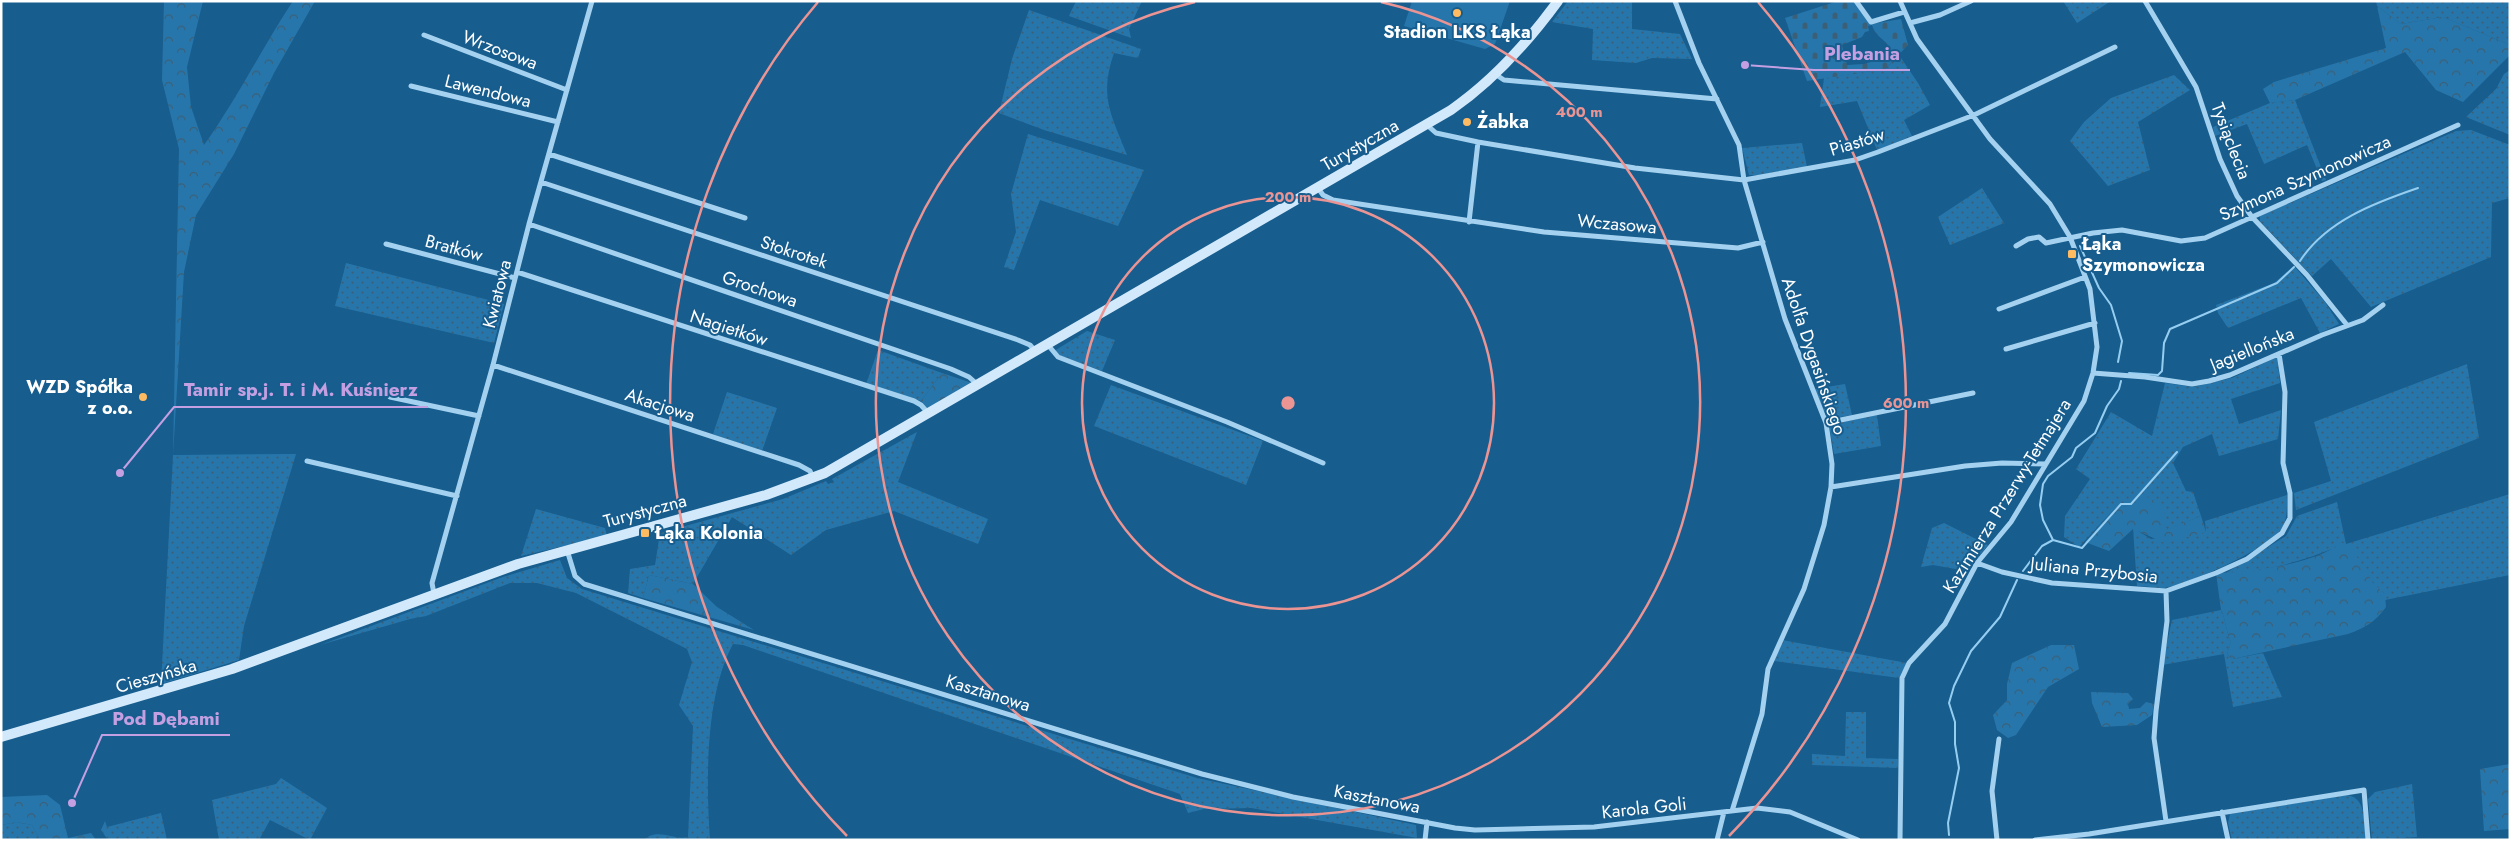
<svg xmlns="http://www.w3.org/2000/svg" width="2511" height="841" font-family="Jost,sans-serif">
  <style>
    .grass { fill: url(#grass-dots) }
    .forest { fill: url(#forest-crowns) }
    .cemetery { fill: url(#cemetery-stones); fill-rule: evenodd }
    .garden { fill: #2776ab }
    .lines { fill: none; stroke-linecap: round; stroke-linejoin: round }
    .stream { stroke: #96cef2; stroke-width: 2 }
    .minor { stroke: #a4d1ef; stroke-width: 5 }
    .secondary { stroke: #d1e9fb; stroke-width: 10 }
    .ring { fill: none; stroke: #ea9494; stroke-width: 2.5 }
    .poi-dot { fill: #ffbb62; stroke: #175d8e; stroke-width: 2 }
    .labels { text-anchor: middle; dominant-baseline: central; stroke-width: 4; stroke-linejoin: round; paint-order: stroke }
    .poi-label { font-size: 18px; font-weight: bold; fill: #fff; stroke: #175d8e; text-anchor: start }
    .street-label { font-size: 18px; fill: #fff; stroke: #175d8e }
    .centre { fill: #ea9494; stroke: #175d8e; stroke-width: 2.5 }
    .ring-label { font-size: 15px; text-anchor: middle; font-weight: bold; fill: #ea9494; stroke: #175d8e; stroke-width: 4; stroke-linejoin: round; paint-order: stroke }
    .leader { fill: none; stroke: #c4a0e2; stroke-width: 2 }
    .callout-dot { fill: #c4a0e2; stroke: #175d8e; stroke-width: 2 }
    .callout-label { font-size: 19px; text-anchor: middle; font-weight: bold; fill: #c4a0e2; stroke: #175d8e; stroke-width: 4; stroke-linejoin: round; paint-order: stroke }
  </style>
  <defs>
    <pattern id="grass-dots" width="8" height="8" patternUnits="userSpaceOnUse" patternTransform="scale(1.25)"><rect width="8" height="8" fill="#2776ab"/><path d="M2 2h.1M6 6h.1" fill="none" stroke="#3b5f77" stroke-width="1.8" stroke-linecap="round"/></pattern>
    <pattern id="forest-crowns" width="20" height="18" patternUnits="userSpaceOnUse" patternTransform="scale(1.25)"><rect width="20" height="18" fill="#2776ab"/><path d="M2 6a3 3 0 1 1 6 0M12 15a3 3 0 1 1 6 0" fill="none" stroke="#3b5f77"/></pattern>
    <pattern id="cemetery-stones" width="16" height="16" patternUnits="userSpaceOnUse" patternTransform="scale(1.25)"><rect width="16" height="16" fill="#2776ab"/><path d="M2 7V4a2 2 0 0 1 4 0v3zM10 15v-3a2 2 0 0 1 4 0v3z" fill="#3b5f77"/></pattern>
  </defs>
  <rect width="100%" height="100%" fill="#175d8e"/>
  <path class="grass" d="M 1076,1 L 1142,1 L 1129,29 L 1131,38 L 1069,16 Z
    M 1568,1 L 1632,2 L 1632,29 L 1680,34 L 1692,59 L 1652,58 L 1636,63 L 1592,60 L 1593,29 L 1552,22 Z
    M 2063,1 L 2111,1 L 2077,23 Z
    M 2376,1 L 2510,1 L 2510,45 L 2443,17 L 2401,24 L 2377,6 Z
    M 1029,10 L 1141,49 L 1138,58 L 1114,53 C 1099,97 1111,114 1127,155 L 1044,130 L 999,113 L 1012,59 Z
    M 1899,55 L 1918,83 L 1930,105 L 1904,120 L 1912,136 L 1877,150 L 1857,101 L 1820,107 L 1824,78 L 1885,69 Z
    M 2510,70 L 2510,135 L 2466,117 L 2496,89 L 2504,74 Z
    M 2174,75 L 2190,90 L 2138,122 L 2150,170 L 2108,186 L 2070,141 L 2084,122 L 2111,98 Z
    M 2295,100 L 2326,180 L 2322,181 L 2307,145 L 2264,164 L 2247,124 L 2215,136 L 2213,127 L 2270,103 Z
    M 2471,130 L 2510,145 L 2510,198 L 2492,203 L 2491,257 L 2371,307 L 2331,259 L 2312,276 L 2260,221 L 2260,216 L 2456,131 Z
    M 1028,134 L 1144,170 L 1118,226 L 1040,200 L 1014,270 L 1004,267 L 1016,232 L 1011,194 Z
    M 1802,143 L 1807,167 L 1769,175 L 1749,175 L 1742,148 Z
    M 1982,188 L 2004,223 L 1950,245 L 1938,217 Z
    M 346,263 L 504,304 L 494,343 L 335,306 Z
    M 2294,266 L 2325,302 L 2339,324 L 2320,333 L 2301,298 L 2228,328 L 2218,313 L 2216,305 L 2274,283 Z
    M 1087,331 L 1115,340 L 1102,371 L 1059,355 L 1054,351 Z
    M 878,350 L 942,373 L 921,401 L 866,384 Z
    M 2277,357 L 2280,383 L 2231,399 L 2239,424 L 2281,410 L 2278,439 L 2219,456 L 2212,434 L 2183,447 L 2173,463 L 2186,491 L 2193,492 L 2201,516 L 2162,532 L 2137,498 L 2127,506 L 2114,509 L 2079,547 L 2064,537 L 2065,516 L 2090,479 L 2076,469 L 2111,412 L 2152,436 L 2165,383 L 2193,387 L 2232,378 Z
    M 2467,364 L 2479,438 L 2296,510 L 2294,493 L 2331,481 L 2314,422 Z
    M 1845,384 L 1852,415 L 1827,419 L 1815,389 Z
    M 1111,385 L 1263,441 L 1246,485 L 1094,426 Z
    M 727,392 L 777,408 L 762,451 L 713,434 Z
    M 1877,415 L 1881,446 L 1834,454 L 1829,425 Z
    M 917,432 L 898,482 L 988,519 L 978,544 L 894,511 L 826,530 L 791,555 L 732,517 L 693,584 L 649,575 L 643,598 L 628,593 L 630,569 L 655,565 L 660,533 L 783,499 L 826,481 L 828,484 L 834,482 L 832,479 Z
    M 296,454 L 244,626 L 239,660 L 161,684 L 173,455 Z
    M 2510,494 L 2510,575 L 2385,600 L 2373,583 L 2337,547 C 2302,561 2264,573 2226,573 L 2286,536 L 2297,516 L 2337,502 L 2346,544 Z
    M 2287,495 C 2287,508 2288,522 2279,532 C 2260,552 2192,583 2164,588 C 2156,589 2146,586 2137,586 L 2133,528 L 2151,539 L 2206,532 L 2205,521 Z
    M 536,509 L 605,528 L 607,536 L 521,556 Z
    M 1944,523 L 1988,545 L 1967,571 L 1933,565 L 1921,567 L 1932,528 Z
    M 560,560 L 567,578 L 582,589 L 1197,778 L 1416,825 L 1417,838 L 1251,808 L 1204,809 L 1188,813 L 1180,794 L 743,645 L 733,644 C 705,695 706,782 710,840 L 644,840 C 657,827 674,841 688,837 L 693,726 L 679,705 L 692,662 L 687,649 L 576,593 L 537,583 L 510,583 L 426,616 L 410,619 L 320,645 L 503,577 Z
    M 2221,610 C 2225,616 2226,632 2231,642 L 2227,654 L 2232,659 L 2263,653 L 2282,697 L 2233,707 L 2224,654 L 2162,665 L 2172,620 Z
    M 1782,640 L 1907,663 L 1899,678 L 1774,661 Z
    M 1846,712 L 1866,712 L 1866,758 L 1898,759 L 1898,768 L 1812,765 L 1812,754 L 1845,756 Z
    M 281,778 L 327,808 L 310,840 L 270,820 L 259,840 L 219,840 L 212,800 L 276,784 Z
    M 2412,784 L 2417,837 L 2372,840 L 2368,799 L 2375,792 Z
    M 2344,795 C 2367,795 2364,822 2366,840 L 2232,840 L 2228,823 L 2230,814 Z
    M 161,813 L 167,840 L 108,840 L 101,830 L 105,821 L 107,827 Z
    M 17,822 L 32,825 L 40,840 L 1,840 L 1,825 Z"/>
  <path class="forest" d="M 164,1 L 203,1 L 187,67 L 191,107 L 204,145 C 237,99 262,48 293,1 L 315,1 L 274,73 L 234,154 L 196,215 L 184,272 L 173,455 L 179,149 L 162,80 Z
    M 2377,6 L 2401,24 L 2443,17 L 2510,45 L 2510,55 L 2463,102 L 2436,90 L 2405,52 L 2295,100 L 2270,103 L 2263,89 L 2274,82 L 2386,48 Z
    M 942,373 L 972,383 L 928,409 L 921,401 Z
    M 2147,497 C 2167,507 2166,510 2163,531 L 2201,516 L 2206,532 L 2165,543 L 2133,529 L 2109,551 L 2085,542 L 2114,509 L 2127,506 L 2137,498 Z
    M 2341,542 L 2352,549 L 2373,583 L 2385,594 L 2386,607 C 2375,622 2365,628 2348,634 L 2232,659 L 2227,654 L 2231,642 C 2226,632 2225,616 2221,610 L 2216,573 C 2247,573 2318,564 2341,542 Z
    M 649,575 L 693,584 L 717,607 L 754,630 L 643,598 Z
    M 2051,645 L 2074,645 L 2079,669 L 2048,687 L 2016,735 L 2008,738 L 1997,730 L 1993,715 L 2007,700 L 2007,684 L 2012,663 Z
    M 2091,692 L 2128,693 L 2133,699 L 2128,704 L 2129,709 L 2140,708 L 2146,702 L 2154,704 L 2152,715 L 2137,725 L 2102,727 L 2092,703 Z
    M 2510,764 L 2510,829 L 2484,831 L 2480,769 Z
    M 47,795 L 60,805 L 68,838 L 91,833 L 96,840 L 40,840 L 32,825 L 17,822 L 1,825 L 1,797 Z"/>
  <path class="cemetery" d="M 1838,1 L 1853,1 L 1871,24 L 1901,19 L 1908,45 L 1885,69 L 1807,81 L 1785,18 ZM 1872,25 C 1875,37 1885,38 1890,49 L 1888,57 L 1864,64 L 1847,65 L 1842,45 L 1862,37 L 1865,32 L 1869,31 L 1868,26 Z"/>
  <path class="garden" d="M 1412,1 L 1510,1 L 1495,44 L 1485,49 L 1404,26 Z"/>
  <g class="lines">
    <path class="stream" d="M 2080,246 L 2099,288 L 2111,305 L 2122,341 L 2118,362
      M 2300,261 C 2326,221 2374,203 2418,188
      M 2129,373 L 2158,375 L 2162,371 L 2164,343 L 2170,329 L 2277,283 L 2294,267
      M 2053,540 L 2043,520 L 2040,505 L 2043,484 L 2048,476 L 2072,457 L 2076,448 L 2095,433 L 2107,406 L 2119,389 L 2121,381
      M 2023,571 L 2042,546 L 2053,540 L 2082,548 L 2121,504 L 2131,504 L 2177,452
      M 1949,835 L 1948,823 L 1959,768 L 1955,744 L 1955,722 L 1949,703 L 1954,686 L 1971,651 L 2000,617 L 2017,580"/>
    <path class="minor" d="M 1675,1 L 1699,63 L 1739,145 L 1744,180 L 1785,319 L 1826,423 L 1832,464 L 1831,487 L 1824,525 L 1804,589 L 1768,669 L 1762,714 L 1732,811
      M 1856,1 L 1871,22 L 1904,12
      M 2145,1 L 2196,87 L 2220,159 L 2237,196 L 2252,217 L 2307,275 L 2347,325
      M 1910,23 L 1940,15 L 1971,1
      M 424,35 L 567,90
      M 1495,74 L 1504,80 L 1717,99
      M 411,86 L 558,122
      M 1427,125 L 1436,133 L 1478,142 L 1635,168 L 1744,180 L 1855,160 L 1878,152 L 1974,115 L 2115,47
      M 549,154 L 745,218
      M 541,182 L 1018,340 L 1030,345 L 1036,352
      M 1318,188 L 1323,195 L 1333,200 L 1544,232 L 1738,248 L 1763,242
      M 1469,222 L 1478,142
      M 529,224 L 951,369 L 969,377 L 978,385
      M 386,244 L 515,278
      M 2016,246 L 2028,239 L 2039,237 L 2046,243 L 2093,233 L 2122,230 L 2181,241 L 2205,238 L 2458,125
      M 517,272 L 914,401 L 921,405 L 929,414
      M 1999,309 L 2085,277
      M 1048,345 L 1058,357 L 1227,422 L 1323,463
      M 2006,349 L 2095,323
      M 493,365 L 799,465 L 810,471 L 813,478
      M 2093,373 L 2145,377 L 2192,384 L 2209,381 L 2230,375 L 2322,335 L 2363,320 L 2383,305
      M 390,397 L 479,416
      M 1826,423 L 1973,393
      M 307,461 L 457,496
      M 1831,487 L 1965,466 L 2002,463 L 2046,464
      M 567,550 L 575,576 L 584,584 L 1202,774 L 1293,797 L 1455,828 L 1475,830 L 1594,827 L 1757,808 L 1790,812 L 1858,840
      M 1977,563 L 2002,572 L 2052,583 L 2166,591 L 2216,573 L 2247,559 L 2282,533 L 2290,518 L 2290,493 L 2283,463 L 2285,392 L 2279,354
      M 434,594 L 432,583 L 493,365 L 529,224 L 592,1
      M 2222,812 L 2228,840
      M 2166,821 L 2154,738 L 2156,711 L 2167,621 L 2166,591
      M 1425,840 L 1427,822
      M 1717,840 L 1724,812
      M 1900,840 L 1902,678 L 1909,663 L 1945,624 L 1977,563 L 2011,522 L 2084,401 L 2093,373 L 2097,347 L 2090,289 L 2070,237 L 2050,204 L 1990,139 L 1917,39 L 1900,1
      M 1997,840 L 1992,791 L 1999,739
      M 2035,840 L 2089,834 L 2364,790 L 2368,840"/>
    <path class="secondary" d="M 1,737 L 232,669 L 518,564 L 766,495 L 825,473 L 1451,110 C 1493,81 1528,42 1558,1"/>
  </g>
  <g class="ring">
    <circle cx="1288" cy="403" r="206"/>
    <path d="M1381 2A412 412 0 1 1 1195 2"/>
    <path d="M847 836A618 618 0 0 1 818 2M1758 2A618 618 0 0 1 1729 836"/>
  </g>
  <g class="poi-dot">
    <circle cx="1457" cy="13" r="5"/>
    <circle cx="1467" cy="122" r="5"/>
    <rect x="2067" y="249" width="10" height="10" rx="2.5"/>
    <circle cx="143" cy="397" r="5"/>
    <rect x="640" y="528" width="10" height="10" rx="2.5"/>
  </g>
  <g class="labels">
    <g class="poi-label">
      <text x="1457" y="32" text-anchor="middle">Stadion LKS Łąka</text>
      <text x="1477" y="122">Żabka</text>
      <text x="2082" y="244">Łąka<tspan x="2082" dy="21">Szymonowicza</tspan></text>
      <text x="133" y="387" text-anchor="end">WZD Spółka<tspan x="133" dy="21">z o.o.</tspan></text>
      <text x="655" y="533">Łąka Kolonia</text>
    </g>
    <g class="street-label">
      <text transform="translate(500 50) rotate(21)">Wrzosowa</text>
      <text transform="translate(488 91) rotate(14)">Lawendowa</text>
      <text transform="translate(2231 141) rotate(69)">Tysiąclecia</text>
      <text transform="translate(1857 142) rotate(-17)">Piastów</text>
      <text transform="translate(1360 145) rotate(-30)">Turystyczna</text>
      <text transform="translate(2305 178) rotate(-24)">Szymona Szymonowicza</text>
      <text transform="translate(1617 224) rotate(5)">Wczasowa</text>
      <text transform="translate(454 248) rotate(15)">Bratków</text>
      <text transform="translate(794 252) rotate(18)">Stokrotek</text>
      <text transform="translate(760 289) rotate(19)">Grochowa</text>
      <text transform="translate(497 294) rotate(-76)">Kwiatowa</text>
      <text transform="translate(729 328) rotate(18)">Nagietków</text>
      <text transform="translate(2252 349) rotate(-22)">Jagiellońska</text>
      <text transform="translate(1814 356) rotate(71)">Adolfa Dygasińskiego</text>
      <text transform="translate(660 405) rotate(18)">Akacjowa</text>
      <text transform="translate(2007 496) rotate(-58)">Kazimierza Przerwy-Tetmajera</text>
      <text transform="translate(645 511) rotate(-15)">Turystyczna</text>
      <text transform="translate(2094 570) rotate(6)">Juliana Przybosia</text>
      <text transform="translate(156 676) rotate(-16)">Cieszyńska</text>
      <text transform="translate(988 693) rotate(17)">Kasztanowa</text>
      <text transform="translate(1377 799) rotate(11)">Kasztanowa</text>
      <text transform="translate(1644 808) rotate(-6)">Karola Goli</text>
    </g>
  </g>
  <circle cx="1288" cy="403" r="8" class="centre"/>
  <g class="ring-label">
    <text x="1579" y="117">400 m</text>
    <text x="1288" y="202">200 m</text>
    <text x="1906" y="408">600 m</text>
  </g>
  <path class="leader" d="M1745 65L1814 70H1910M120 473L174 407H428M72 803L102 735H230"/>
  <g class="callout-dot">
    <circle cx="1745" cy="65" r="5"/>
    <circle cx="120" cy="473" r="5"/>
    <circle cx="72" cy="803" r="5"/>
  </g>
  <g class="callout-label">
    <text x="1862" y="60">Plebania</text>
    <text x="301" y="396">Tamir sp.j. T. i M. Kuśnierz</text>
    <text x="166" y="725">Pod Dębami</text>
  </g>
  <rect width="2511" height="841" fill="none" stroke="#ffffff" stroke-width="5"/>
</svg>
